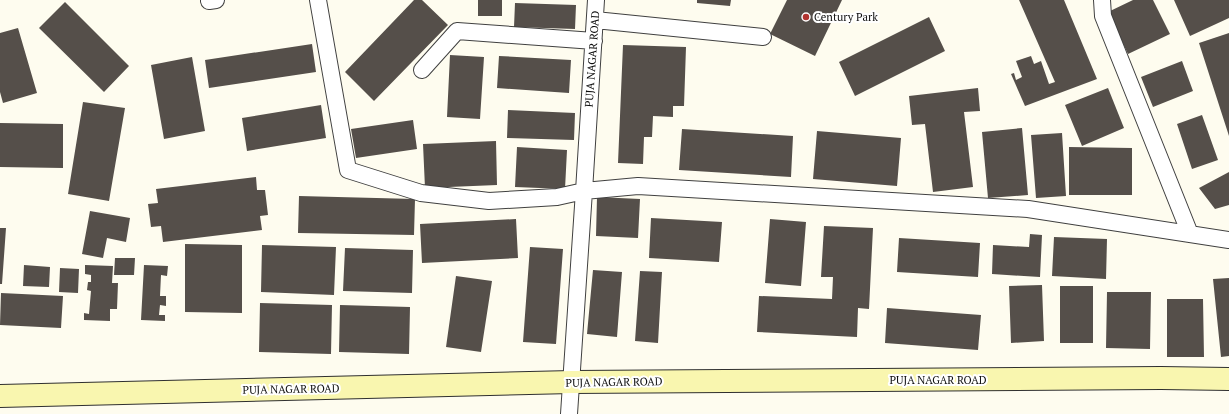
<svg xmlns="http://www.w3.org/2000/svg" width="1229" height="414" font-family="'PT Serif',serif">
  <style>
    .building { fill: #554f4a }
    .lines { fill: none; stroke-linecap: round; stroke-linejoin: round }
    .street-casing { stroke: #404040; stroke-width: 18 }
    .secondary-casing { stroke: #2f2f2f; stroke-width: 24 }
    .street { stroke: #fff; stroke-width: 16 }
    .secondary { stroke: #f9f6af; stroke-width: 22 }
    .poi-dot { fill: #b23430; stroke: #fff; stroke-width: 1.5 }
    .labels { text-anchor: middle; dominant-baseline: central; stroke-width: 4; stroke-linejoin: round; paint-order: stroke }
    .poi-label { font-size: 11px; fill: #0d0d0d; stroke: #fff; text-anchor: start }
    .street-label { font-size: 11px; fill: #0d0d0d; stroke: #fff }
  </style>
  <rect width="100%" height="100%" fill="#fefcef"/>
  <path class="building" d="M 414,0 L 422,0 L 448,25 L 374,101 L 345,72 Z
    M 478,0 L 502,0 L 502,16 L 478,16 Z
    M 697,0 L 731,0 L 730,6 L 697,3 Z
    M 787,0 L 842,0 L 815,56 L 770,34 Z
    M 1019,0 L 1064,0 L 1097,79 L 1025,106 L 1011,74 L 1014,73 L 1016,80 L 1022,77 L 1016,61 L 1031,56 L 1034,64 L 1041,61 L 1049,84 L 1055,82 Z
    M 1133,0 L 1153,0 L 1170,34 L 1128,54 L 1108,12 Z
    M 1174,0 L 1229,0 L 1229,18 L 1190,36 Z
    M 65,2 L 129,66 L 104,92 L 39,28 Z
    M 515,3 L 576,5 L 575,29 L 514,27 Z
    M 929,17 L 945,51 L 855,96 L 839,62 Z
    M 18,28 L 37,93 L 3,103 L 0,92 L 0,33 Z
    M 1229,33 L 1229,136 L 1199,43 Z
    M 312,44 L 316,72 L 209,88 L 205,60 Z
    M 623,45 L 686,47 L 684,106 L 673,106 L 673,117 L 653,116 L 652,137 L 644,137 L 643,164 L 618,163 Z
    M 450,55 L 484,57 L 480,119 L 447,117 Z
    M 499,56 L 571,60 L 569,93 L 497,88 Z
    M 192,57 L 205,131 L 164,139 L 151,65 Z
    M 1182,61 L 1193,91 L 1153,107 L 1141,77 Z
    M 978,88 L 980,111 L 964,112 L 973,187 L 933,192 L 925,124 L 912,125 L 909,96 Z
    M 1108,88 L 1124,128 L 1082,146 L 1065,105 Z
    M 83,102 L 125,108 L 109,201 L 68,194 Z
    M 321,105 L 326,138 L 247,151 L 242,118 Z
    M 508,110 L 575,113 L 574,140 L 507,138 Z
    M 1202,115 L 1218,160 L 1192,169 L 1177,124 Z
    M 413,120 L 417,149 L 356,158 L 351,129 Z
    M 0,123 L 63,124 L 63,168 L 0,167 Z
    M 1022,128 L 1028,195 L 988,198 L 982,132 Z
    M 682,129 L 793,136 L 791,177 L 679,170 Z
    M 817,131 L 901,138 L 897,186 L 813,179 Z
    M 1062,133 L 1066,196 L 1036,198 L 1031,135 Z
    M 496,141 L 497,185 L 425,188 L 423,144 Z
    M 517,147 L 567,150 L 565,189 L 515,187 Z
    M 1069,147 L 1132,148 L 1132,195 L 1069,195 Z
    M 1229,172 L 1229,205 L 1215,209 L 1199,188 Z
    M 256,177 L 257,190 L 265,190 L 268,215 L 260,216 L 262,230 L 163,242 L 161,226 L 151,227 L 148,204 L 158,203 L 156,189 Z
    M 299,196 L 415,199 L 414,235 L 298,233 Z
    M 597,197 L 640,199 L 638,238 L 596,236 Z
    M 90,211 L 130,218 L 126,242 L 107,238 L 103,258 L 82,254 Z
    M 651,218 L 722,222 L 719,262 L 649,258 Z
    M 516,219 L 518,258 L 422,263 L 420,224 Z
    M 770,219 L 806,222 L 801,286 L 765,283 Z
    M 824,226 L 873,228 L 869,309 L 858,308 L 857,337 L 757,332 L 759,296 L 832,299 L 833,277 L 821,277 Z
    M 0,228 L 6,228 L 2,284 L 0,284 Z
    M 1030,234 L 1042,235 L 1040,277 L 992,274 L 993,245 L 1029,247 Z
    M 1054,237 L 1107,239 L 1106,279 L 1052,276 Z
    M 899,238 L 980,243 L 978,277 L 897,272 Z
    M 185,244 L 242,245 L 242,313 L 185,312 Z
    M 262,245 L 336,247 L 334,295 L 261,292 Z
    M 530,247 L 563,249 L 556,344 L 523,342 Z
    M 345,248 L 413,250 L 412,293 L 343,291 Z
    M 115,258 L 135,258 L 134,275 L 114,275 Z
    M 24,265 L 50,267 L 49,287 L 23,286 Z
    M 85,265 L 113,266 L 112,283 L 118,283 L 117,309 L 110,309 L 110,321 L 84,320 L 84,313 L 89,314 L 91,291 L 87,290 L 88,282 L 91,282 L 91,275 L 85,274 Z
    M 144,265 L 168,266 L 167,276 L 161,275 L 160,296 L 166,296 L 166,306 L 160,305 L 159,315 L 165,315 L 165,321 L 141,320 Z
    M 60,268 L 79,269 L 78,293 L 59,292 Z
    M 593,270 L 622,272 L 617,337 L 587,334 Z
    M 640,271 L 662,272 L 658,343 L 635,341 Z
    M 456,276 L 492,281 L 481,352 L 446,347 Z
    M 1229,278 L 1229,356 L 1221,357 L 1213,279 Z
    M 1042,285 L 1044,341 L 1011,343 L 1009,286 Z
    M 1060,286 L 1093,286 L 1093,343 L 1060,343 Z
    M 1107,292 L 1151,292 L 1150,349 L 1106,348 Z
    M 1,293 L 63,296 L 61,328 L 0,325 Z
    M 1167,299 L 1203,299 L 1204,357 L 1167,357 Z
    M 260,303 L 332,305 L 331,354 L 259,352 Z
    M 340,305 L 410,307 L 409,354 L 339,352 Z
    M 887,308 L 981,315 L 978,350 L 885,343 Z"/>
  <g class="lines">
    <defs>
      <path id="street" d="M 318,0 L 348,170 L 421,193 L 489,201 L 557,197 L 584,191 L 569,414
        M 596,0 L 584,191 L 638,186 L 1028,209 L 1229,240
        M 1102,0 L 1103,16 L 1190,234
        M 209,1 L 216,0
        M 595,20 L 763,37
        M 422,70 L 457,31 L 594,41"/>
      <path id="secondary" d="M 0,396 L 572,382 L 1161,378 L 1229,379"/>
    </defs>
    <use href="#street" class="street-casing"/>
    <use href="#secondary" class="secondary-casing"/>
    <use href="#street" class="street"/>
    <use href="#secondary" class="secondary"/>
  </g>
  <circle class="poi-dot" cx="806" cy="17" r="4"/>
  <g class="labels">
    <g class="poi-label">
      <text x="814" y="17">Century Park</text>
    </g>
    <g class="street-label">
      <text transform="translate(592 59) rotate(-86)">PUJA NAGAR ROAD</text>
      <text x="938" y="380">PUJA NAGAR ROAD</text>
      <text transform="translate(614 382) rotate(-1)">PUJA NAGAR ROAD</text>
      <text transform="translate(291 389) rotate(-1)">PUJA NAGAR ROAD</text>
    </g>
  </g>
</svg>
